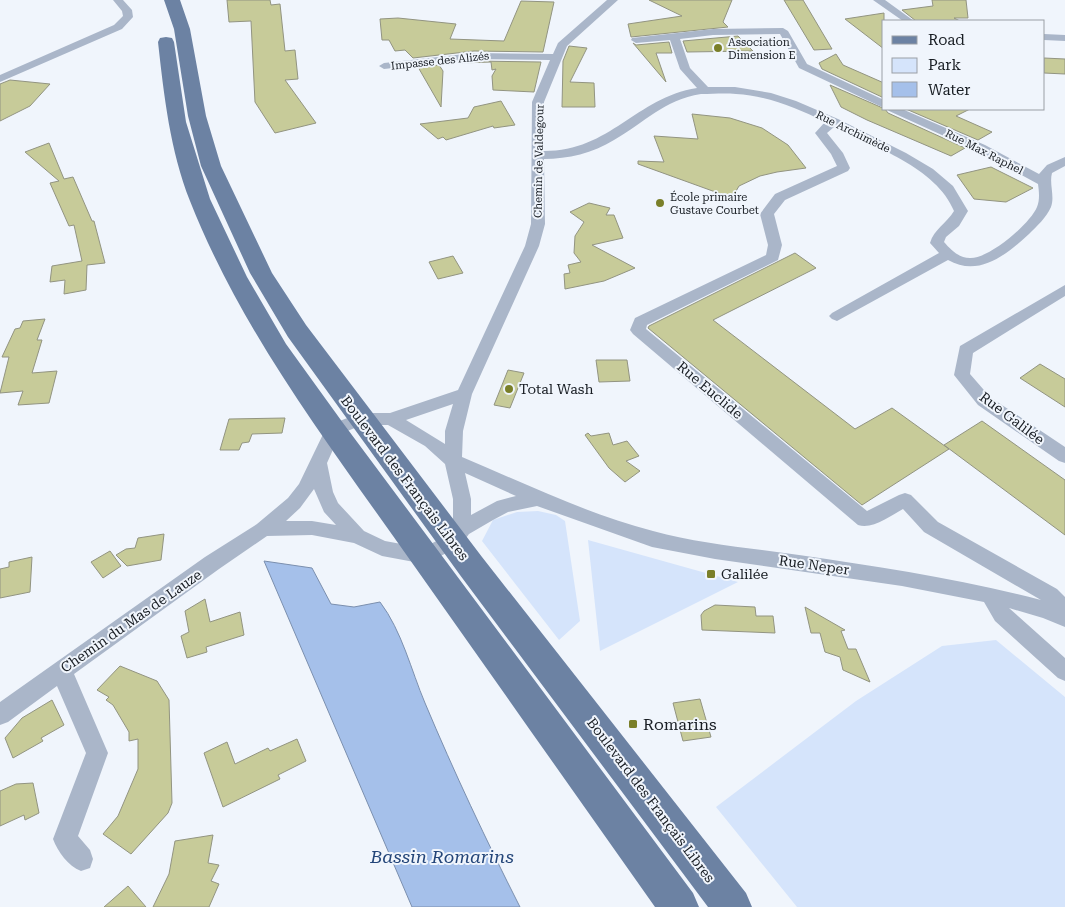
<svg xmlns="http://www.w3.org/2000/svg" width="1065" height="907" font-family="'Roboto Serif',serif">
  <style>
    .green { fill: #d5e4fb }
    .water { fill: #a5c0ea; stroke: #7b8fae }
    .building { fill: #c7cb99; stroke: #929481 }
    .lines { fill: none; stroke-linecap: round; stroke-linejoin: round }
    .minor { fill: #aab6c9; fill-rule: evenodd }
    .primary { fill: #6c82a3; fill-rule: evenodd }
    .poi-dot { fill: #7a7f29; stroke: #f0f5fc; stroke-width: 2 }
    .labels { text-anchor: middle; dominant-baseline: central; stroke-width: 4; stroke-linejoin: round; paint-order: stroke }
    .far-poi-label { font-size: 11px; fill: #181d23; stroke: #f0f5fc; text-anchor: start }
    .far-street-label { font-size: 11px; fill: #181d23; stroke: #f0f5fc }
    .poi-label { font-size: 14px; fill: #181d23; stroke: #f0f5fc; text-anchor: start }
    .street-label { font-size: 14px; fill: #181d23; stroke: #f0f5fc }
    .near-poi-label { font-size: 16px; fill: #181d23; stroke: #f0f5fc; text-anchor: start }
    .near-water-label { font-size: 18px; font-style: italic; fill: #234579; stroke: #f0f5fc }
  </style>
  <rect width="100%" height="100%" fill="#f0f5fc"/>
  <path class="green" d="M 538,511 L 556,515 L 565,521 L 580,621 L 559,640 L 482,541 L 493,520 L 517,512 Z
    M 588,540 L 738,582 L 600,651 Z
    M 996,640 L 1065,697 L 1065,907 L 797,907 L 716,807 L 856,701 L 942,646 Z"/>
  <path class="water" d="M 264,561 L 312,568 L 331,604 L 354,607 L 380,602 C 402,631 411,670 425,703 C 454,772 486,840 520,907 L 412,907 Z"/>
  <path class="building" d="M 227,0 L 270,0 L 271,5 L 280,4 L 285,51 L 295,50 L 298,79 L 285,80 L 316,123 L 275,133 L 255,102 L 251,21 L 229,22 Z
    M 649,0 L 732,0 L 723,22 L 728,27 L 631,37 L 628,24 L 682,16 Z
    M 784,0 L 803,0 L 832,49 L 814,50 Z
    M 932,0 L 966,0 L 968,18 L 954,18 L 960,21 L 916,21 L 902,10 L 933,6 Z
    M 521,1 L 554,2 L 543,52 L 474,51 L 413,58 L 405,50 L 395,51 L 389,40 L 382,40 L 380,19 L 398,18 L 456,24 L 450,39 L 504,41 Z
    M 884,13 L 884,49 L 845,19 Z
    M 738,36 L 753,51 L 687,52 L 683,41 Z
    M 669,42 L 672,53 L 656,53 L 666,82 L 633,43 L 636,45 Z
    M 569,46 L 587,48 L 570,82 L 594,83 L 595,107 L 562,107 L 563,61 Z
    M 836,54 L 843,65 L 884,83 L 884,98 L 822,69 L 819,63 Z
    M 1044,58 L 1065,59 L 1065,74 L 1044,73 Z
    M 474,61 L 541,62 L 534,92 L 493,90 L 492,76 L 496,69 L 492,70 L 491,62 L 459,63 Z
    M 439,65 L 443,71 L 441,107 L 418,67 Z
    M 10,80 L 50,84 L 30,106 L 0,121 L 0,84 Z
    M 830,85 L 885,109 L 888,113 L 965,148 L 951,156 L 867,120 L 841,107 Z
    M 501,101 L 515,125 L 494,128 L 493,126 L 446,140 L 443,137 L 438,139 L 420,124 L 468,118 L 474,107 Z
    M 906,109 L 970,109 L 956,116 L 992,132 L 978,140 Z
    M 692,114 L 730,118 L 762,128 L 788,145 L 806,168 L 777,172 L 760,176 L 739,186 L 732,198 L 638,164 L 638,161 L 664,162 L 654,136 L 698,139 Z
    M 49,143 L 64,179 L 73,177 L 92,221 L 94,221 L 105,263 L 87,265 L 86,290 L 64,294 L 65,280 L 50,282 L 52,266 L 82,261 L 74,225 L 69,226 L 50,183 L 59,181 L 25,152 Z
    M 991,167 L 1033,188 L 1006,202 L 974,199 L 957,175 Z
    M 589,203 L 610,208 L 606,215 L 614,215 L 623,238 L 592,245 L 635,268 L 604,281 L 565,289 L 564,274 L 570,273 L 568,265 L 581,262 L 574,253 L 575,236 L 584,222 L 570,212 Z
    M 795,253 L 816,268 L 713,320 L 855,429 L 892,408 L 949,449 L 862,505 L 648,328 L 649,326 Z
    M 453,256 L 463,273 L 438,279 L 429,262 Z
    M 45,319 L 37,340 L 42,340 L 32,373 L 57,371 L 49,403 L 18,405 L 23,391 L 0,393 L 9,357 L 2,357 L 15,329 L 20,328 L 23,321 Z
    M 596,360 L 627,360 L 630,381 L 599,382 Z
    M 1040,364 L 1065,379 L 1065,407 L 1020,378 Z
    M 508,370 L 524,373 L 510,408 L 494,405 Z
    M 285,418 L 282,433 L 252,434 L 249,442 L 242,443 L 239,450 L 220,450 L 229,419 Z
    M 982,421 L 1065,480 L 1065,535 L 944,445 Z
    M 588,433 L 591,436 L 609,433 L 613,445 L 627,441 L 639,456 L 626,461 L 640,471 L 625,482 L 609,468 L 585,435 Z
    M 164,534 L 161,560 L 127,566 L 116,555 L 126,549 L 135,548 L 138,538 Z
    M 110,551 L 121,566 L 103,578 L 91,562 Z
    M 32,557 L 30,592 L 0,598 L 0,569 L 9,567 L 9,562 Z
    M 205,599 L 210,622 L 240,612 L 244,635 L 206,647 L 207,652 L 187,658 L 181,636 L 189,632 L 185,611 Z
    M 715,605 L 755,607 L 756,616 L 773,616 L 775,633 L 702,630 L 701,615 L 704,611 Z
    M 805,607 L 845,630 L 841,631 L 848,649 L 856,649 L 870,682 L 843,670 L 840,657 L 825,652 L 820,633 L 811,633 Z
    M 120,666 L 157,681 L 169,700 L 172,803 L 168,813 L 131,854 L 103,834 L 118,816 L 138,769 L 138,739 L 129,741 L 129,732 L 113,705 L 106,700 L 109,697 L 97,690 Z
    M 700,699 L 711,737 L 683,741 L 673,703 Z
    M 52,700 L 64,725 L 41,738 L 43,741 L 13,758 L 5,738 L 22,718 Z
    M 297,739 L 306,761 L 278,775 L 280,779 L 223,807 L 204,753 L 227,742 L 235,764 L 268,748 L 270,751 Z
    M 33,783 L 39,813 L 25,820 L 24,815 L 0,826 L 0,791 L 16,784 Z
    M 213,835 L 208,863 L 219,865 L 211,881 L 219,884 L 209,907 L 153,907 L 169,874 L 175,841 Z
    M 128,886 L 146,907 L 104,907 Z"/>
  <g class="lines">
    <path class="minor" d="M 113,0 L 123,0 L 132,10 L 133,17 L 122,29 L 0,82 L 0,75 L 114,25 L 123,16 L 122,11 Z
      M 607,0 L 618,0 L 567,46 L 544,102 L 544,151 C 611,151 635,98 697,88 L 680,69 L 670,40 L 636,43 L 631,40 L 632,38 L 713,29 L 783,28 L 788,31 L 807,64 L 884,100 L 884,108 L 799,68 L 780,34 L 713,35 L 680,39 L 690,68 L 708,87 L 735,87 L 771,93 L 796,101 L 838,119 L 906,153 L 933,169 L 953,186 L 968,211 L 959,226 L 946,237 L 944,242 C 951,250 959,258 970,258 C 989,259 1030,224 1037,207 C 1040,200 1039,191 1038,184 L 977,151 L 889,111 L 887,109 L 902,109 L 985,145 L 1039,174 L 1047,165 L 1065,157 L 1065,166 L 1052,173 C 1049,184 1055,196 1051,207 C 1046,218 1037,226 1029,234 C 1007,254 979,278 948,260 L 837,321 L 832,319 L 829,316 L 832,313 L 939,253 L 930,243 C 934,229 947,223 954,211 C 937,168 873,146 834,127 L 827,133 L 843,153 L 850,168 L 848,171 L 785,200 L 774,214 L 782,245 L 778,260 L 647,325 L 646,329 L 867,511 L 899,495 L 905,493 L 911,495 L 938,522 L 1057,589 L 1065,597 L 1065,627 L 1043,618 L 1009,608 L 1065,658 L 1065,681 L 1058,678 L 995,621 L 984,602 L 902,586 L 715,559 L 652,547 L 537,506 L 508,512 L 493,520 L 469,534 L 460,546 L 425,564 L 382,556 L 354,543 L 312,535 L 267,536 L 219,569 L 74,674 L 108,753 L 78,836 L 90,850 L 93,859 L 90,868 L 81,871 C 68,866 58,852 53,839 L 86,753 L 57,686 L 8,722 L 0,725 L 0,702 L 205,557 L 257,524 L 288,498 L 299,484 L 327,426 L 360,413 L 390,413 L 458,390 L 525,246 L 531,224 L 532,102 L 550,60 L 474,59 L 384,69 L 379,66 L 384,63 L 474,53 L 553,54 L 558,43 ZM 701,94 C 713,94 724,93 736,94 C 768,96 797,108 825,122 L 815,133 L 831,154 L 837,166 L 775,194 L 760,214 L 768,245 L 766,255 L 635,318 L 630,330 L 633,334 L 858,525 C 872,530 890,516 903,509 L 924,532 L 1041,600 C 961,579 880,567 799,555 C 750,548 700,544 653,531 C 587,514 524,483 462,457 L 463,431 L 472,394 L 539,246 L 545,224 L 544,159 C 568,159 593,153 614,140 C 646,122 663,100 701,94 ZM 453,404 L 445,431 L 445,444 L 406,420 ZM 362,425 L 388,425 L 425,446 L 445,464 L 453,499 L 453,527 L 446,536 L 423,548 L 385,541 L 364,531 L 338,503 L 333,492 L 327,463 L 340,434 ZM 465,473 L 516,496 L 497,501 L 471,515 L 471,499 ZM 314,489 L 324,512 L 336,525 L 312,521 L 286,521 L 300,508 Z
      M 873,0 L 885,0 L 914,21 L 903,21 Z
      M 1044,34 L 1065,35 L 1065,41 L 1044,40 Z
      M 1065,285 L 1065,296 L 973,353 L 970,374 L 990,397 L 1065,447 L 1065,463 L 1059,461 L 978,405 L 954,375 L 960,346 Z"/>
    <path class="primary" d="M 164,0 L 180,0 L 190,29 L 206,116 L 221,166 L 272,273 L 306,325 L 482,557 L 746,893 L 752,907 L 708,907 L 460,575 L 288,337 L 250,273 L 201,166 L 188,116 L 174,29 Z
      M 166,37 L 172,38 L 174,42 L 186,122 L 210,199 L 247,277 L 286,344 L 343,423 L 693,893 L 699,907 L 655,907 C 575,794 495,680 415,567 C 333,450 243,335 190,201 C 170,150 164,96 158,42 L 160,38 Z"/>
  </g>
  <g class="poi-dot">
    <circle cx="718" cy="48" r="5"/>
    <circle cx="660" cy="203" r="5"/>
    <circle cx="509" cy="389" r="5"/>
    <rect x="706" y="569" width="10" height="10" rx="2.5"/>
    <rect x="628" y="719" width="10" height="10" rx="2.5"/>
  </g>
  <g class="labels">
    <g class="far-poi-label">
      <text x="728" y="42">Association<tspan x="728" dy="13">Dimension E</tspan></text>
      <text x="670" y="197">École primaire<tspan x="670" dy="13">Gustave Courbet</tspan></text>
    </g>
    <g class="far-street-label">
      <text transform="translate(440 61) rotate(-6)">Impasse des Alizés</text>
      <text transform="translate(853 132) rotate(26)">Rue Archimède</text>
      <text transform="translate(984 152) rotate(27)">Rue Max Raphel</text>
      <text transform="translate(539 161) rotate(-89)">Chemin de Valdegour</text>
    </g>
    <g class="poi-label">
      <text x="519" y="389">Total Wash</text>
      <text x="721" y="574">Galilée</text>
    </g>
    <g class="street-label">
      <text transform="translate(710 390) rotate(40)">Rue Euclide</text>
      <text transform="translate(1012 418) rotate(37)">Rue Galilée</text>
      <text transform="translate(405 478) rotate(53)">Boulevard des Français Libres</text>
      <text transform="translate(814 565) rotate(8)">Rue Neper</text>
      <text transform="translate(131 621) rotate(-35)">Chemin du Mas de Lauze</text>
      <text transform="translate(651 800) rotate(53)">Boulevard des Français Libres</text>
    </g>
    <g class="near-poi-label">
      <text x="643" y="724">Romarins</text>
    </g>
    <g class="near-water-label">
      <text x="442" y="856">Bassin Romarins</text>
    </g>
  </g>
  <rect x="882" y="20" width="162" height="90" fill="#f0f5fc" stroke="#9a9fa5"/>
  <rect x="892" y="36" width="25" height="8" fill="#6c82a3" stroke="#9a9fa5"/>
  <text x="928" y="45" font-size="15" fill="#181d23">Road</text>
  <rect x="892" y="58" width="25" height="15" fill="#d5e4fb" stroke="#9a9fa5"/>
  <text x="928" y="70" font-size="15" fill="#181d23">Park</text>
  <rect x="892" y="82" width="25" height="15" fill="#a5c0ea" stroke="#9a9fa5"/>
  <text x="928" y="95" font-size="15" fill="#181d23">Water</text>
</svg>
